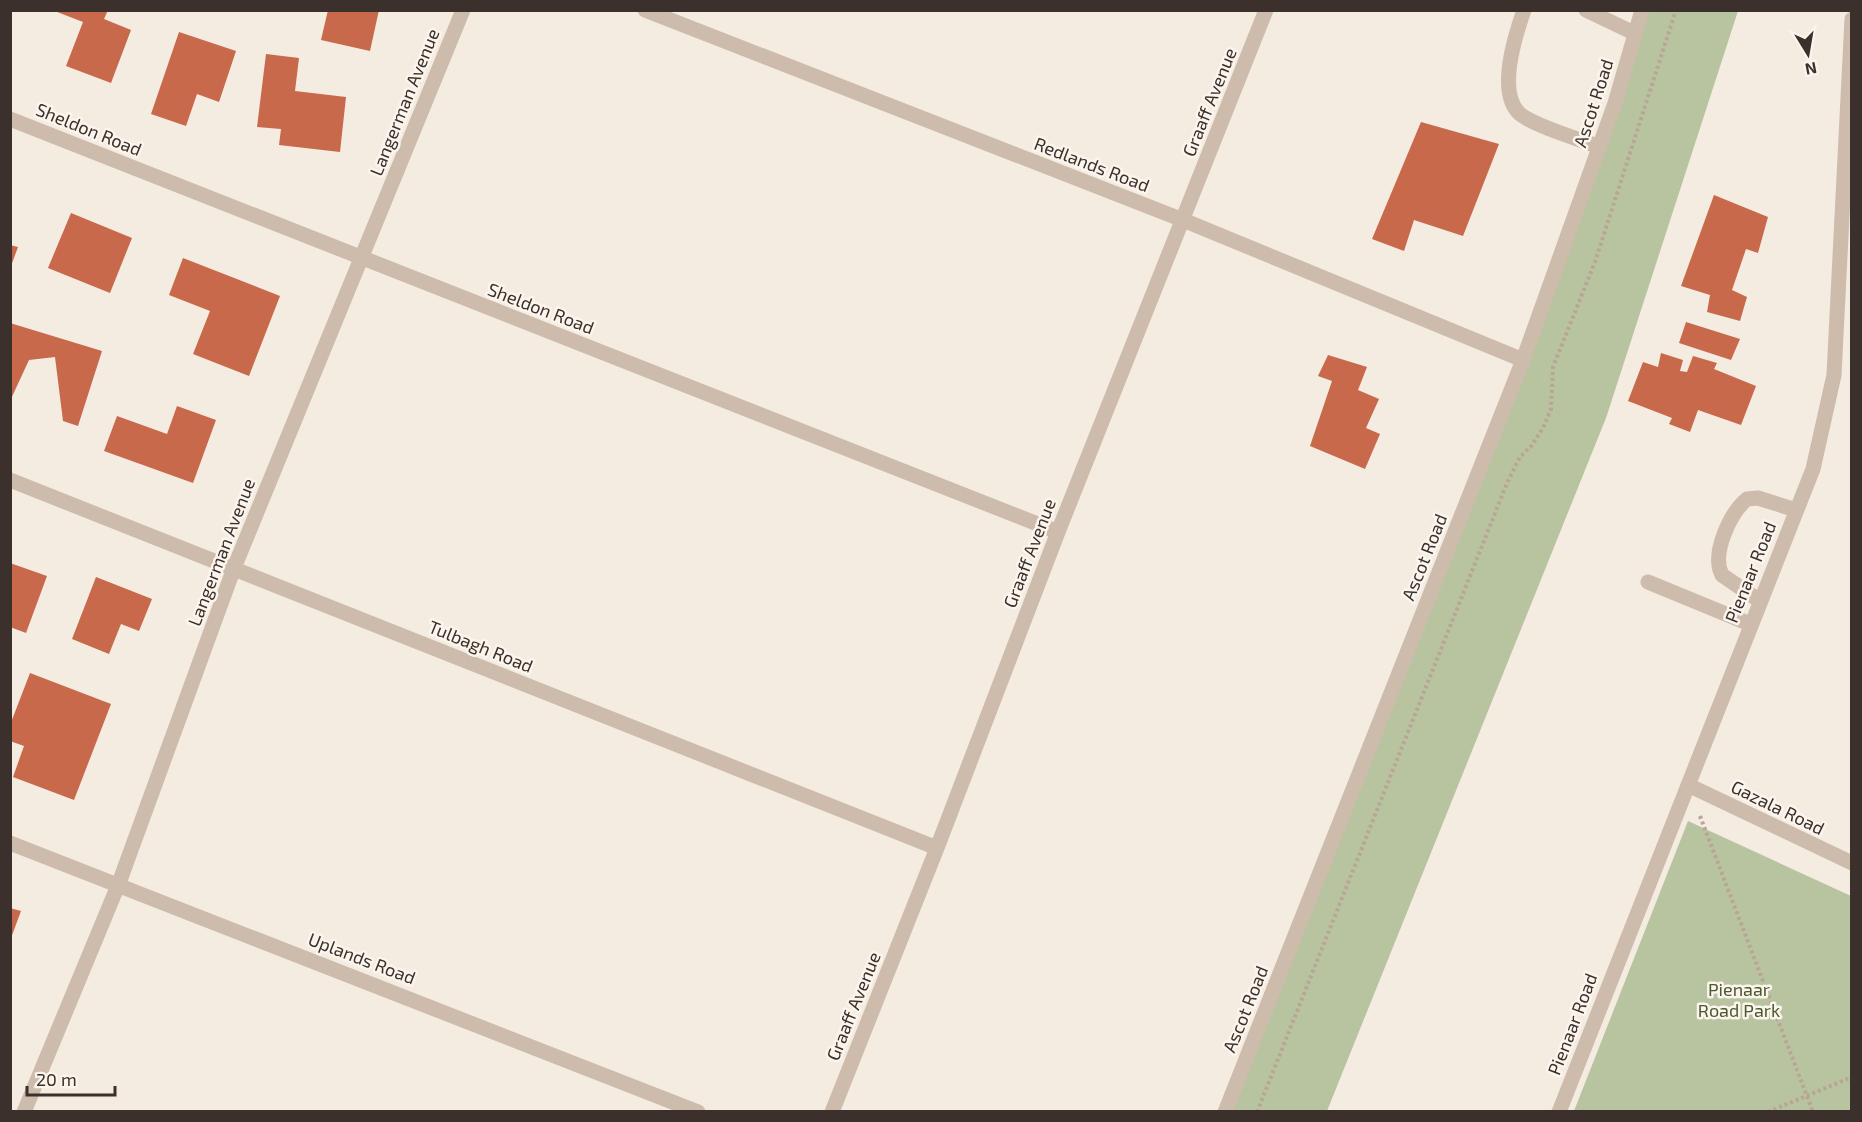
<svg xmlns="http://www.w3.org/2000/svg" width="1862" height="1122" font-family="'Exo 2',sans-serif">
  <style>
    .green { fill: #b8c4a0 }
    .building { fill: #c8694b }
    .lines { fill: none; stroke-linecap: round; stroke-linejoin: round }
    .path { stroke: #b9a596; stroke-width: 4; stroke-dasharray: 3 3; stroke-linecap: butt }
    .lane { stroke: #cdbbac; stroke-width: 15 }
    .street { stroke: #cdbbac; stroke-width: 15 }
    .labels { text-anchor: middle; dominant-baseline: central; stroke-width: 5; stroke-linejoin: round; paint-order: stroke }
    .street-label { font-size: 18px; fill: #3b302b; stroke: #fbf5ee }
    .park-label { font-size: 18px; fill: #4a5a2e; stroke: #fbf5ee }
  </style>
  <rect width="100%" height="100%" fill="#f4ebe1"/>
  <path class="green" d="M 1642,11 L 1738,11 L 1606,418 L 1327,1111 L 1225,1112 L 1523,360 Z
    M 1688,821 L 1851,896 L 1851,1111 L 1574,1111 Z"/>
  <path class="building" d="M 52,10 L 108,10 L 104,19 L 131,30 L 111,83 L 66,66 L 83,22 Z
    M 328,10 L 379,10 L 370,51 L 321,40 Z
    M 179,32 L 236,51 L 219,102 L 197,94 L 186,126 L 151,114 Z
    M 266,54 L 299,58 L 295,91 L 346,97 L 340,152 L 279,145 L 281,129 L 257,127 Z
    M 1421,122 L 1499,144 L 1463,236 L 1414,220 L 1404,251 L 1372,239 Z
    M 1714,195 L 1768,217 L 1758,253 L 1746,249 L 1732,290 L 1747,297 L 1740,321 L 1707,312 L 1710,295 L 1681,286 Z
    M 71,213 L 132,238 L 110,293 L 48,268 Z
    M 10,245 L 18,247 L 11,266 L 10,266 Z
    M 183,258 L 280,296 L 249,376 L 193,354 L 210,311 L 169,295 Z
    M 1686,322 L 1740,339 L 1731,360 L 1679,343 Z
    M 10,323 L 102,351 L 78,426 L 63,421 L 55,357 L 29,360 L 10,401 Z
    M 1661,353 L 1683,360 L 1680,371 L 1687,372 L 1693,356 L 1717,363 L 1714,369 L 1756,386 L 1741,425 L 1698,410 L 1690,432 L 1669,424 L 1672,418 L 1628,401 L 1643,362 L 1658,367 Z
    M 1328,355 L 1367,367 L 1358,390 L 1379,399 L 1366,428 L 1380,434 L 1365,469 L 1310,446 L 1332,381 L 1318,376 Z
    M 177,406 L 216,420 L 193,483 L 104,451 L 117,416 L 167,434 Z
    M 10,563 L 47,576 L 26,633 L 10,627 Z
    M 96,577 L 152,599 L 139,631 L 121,624 L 109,654 L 72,639 Z
    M 30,673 L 111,704 L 74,800 L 13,777 L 24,746 L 10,741 L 10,725 Z
    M 10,908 L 21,911 L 11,938 L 10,938 Z"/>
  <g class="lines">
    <path class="path" d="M 1700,816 L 1813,1112
      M 1257,1112 L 1507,483 L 1520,457 L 1532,445 L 1543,428 L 1551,409 L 1553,367 L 1595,262 L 1676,10
      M 1768,1112 L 1852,1077"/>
    <path class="lane" d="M 1524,10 C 1515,36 1497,91 1519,113 C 1531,125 1582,140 1600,147
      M 1586,10 L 1636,34
      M 1648,582 L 1750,624
      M 1760,601 L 1722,575 C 1711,554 1730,513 1747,499 L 1758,498 L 1796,510"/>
    <path class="street" d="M 645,10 L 1183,220 L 1523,360
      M 10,119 L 1058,532
      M 10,480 L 937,848
      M 1688,785 L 1852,863
      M 10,843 L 698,1112
      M 24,1112 L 119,883 L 234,568 L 463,10
      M 832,1112 L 937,848 L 1058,532 L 1266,10
      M 1225,1112 L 1523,360 L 1615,103 L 1642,10
      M 1559,1112 L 1813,469 L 1834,375 L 1852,19"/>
  </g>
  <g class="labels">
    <g class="street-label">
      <text transform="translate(404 102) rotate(-68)">Langerman Avenue</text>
      <text transform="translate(1209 102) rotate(-68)">Graaff Avenue</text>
      <text transform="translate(1593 103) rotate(-72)">Ascot Road</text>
      <text transform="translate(89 129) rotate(22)">Sheldon Road</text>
      <text transform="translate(1092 164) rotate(21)">Redlands Road</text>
      <text transform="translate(541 308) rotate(21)">Sheldon Road</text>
      <text transform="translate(221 552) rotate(-69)">Langerman Avenue</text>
      <text transform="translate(1029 553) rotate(-69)">Graaff Avenue</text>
      <text transform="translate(1424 557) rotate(-68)">Ascot Road</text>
      <text transform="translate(1750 572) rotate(-68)">Pienaar Road</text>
      <text transform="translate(481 646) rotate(22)">Tulbagh Road</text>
      <text transform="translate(1778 807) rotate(26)">Gazala Road</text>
      <text transform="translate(362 958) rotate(21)">Uplands Road</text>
      <text transform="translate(853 1006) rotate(-68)">Graaff Avenue</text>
      <text transform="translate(1245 1009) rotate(-68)">Ascot Road</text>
      <text transform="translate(1572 1024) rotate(-69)">Pienaar Road</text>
    </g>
    <g class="park-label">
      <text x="1739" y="989">Pienaar<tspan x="1739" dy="21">Road Park</tspan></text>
    </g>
  </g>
  <rect width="1862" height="1122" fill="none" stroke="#3b302b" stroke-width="24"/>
  <g transform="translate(1808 54) rotate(169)" stroke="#fbf5ee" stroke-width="4.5" paint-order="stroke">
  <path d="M0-4.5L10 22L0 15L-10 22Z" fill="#3b302b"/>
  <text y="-9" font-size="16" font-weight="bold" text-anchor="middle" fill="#3b302b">N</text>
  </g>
  <path d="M27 1086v9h88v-9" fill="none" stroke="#3b302b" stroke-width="3"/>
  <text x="36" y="1086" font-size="18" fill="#3b302b" stroke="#fbf5ee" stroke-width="4.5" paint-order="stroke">20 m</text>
</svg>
